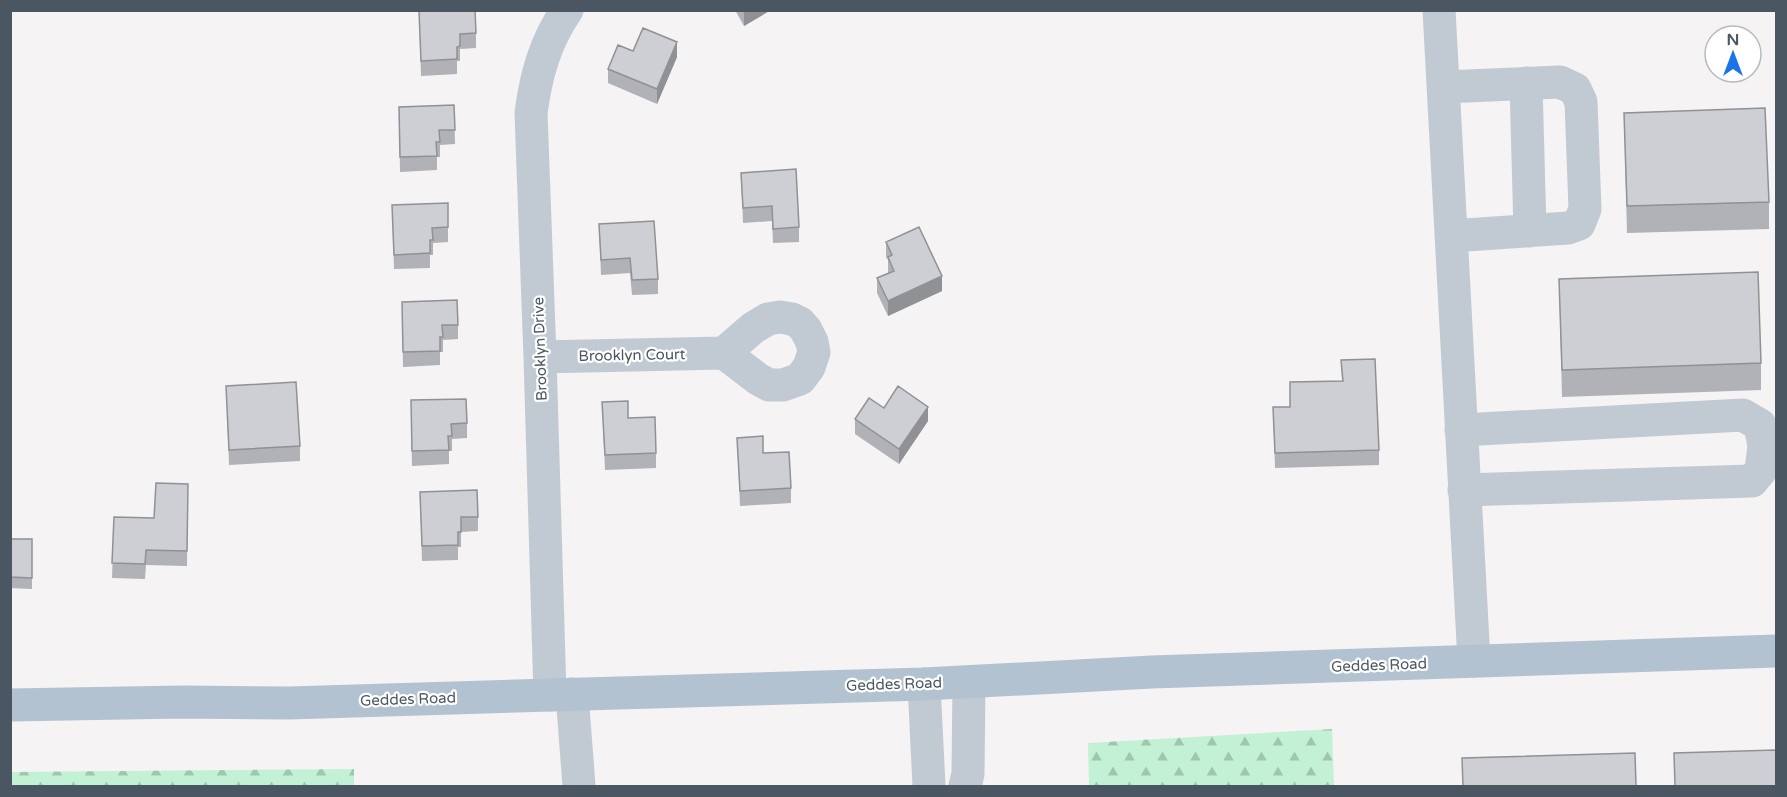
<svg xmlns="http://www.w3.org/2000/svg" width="1787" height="797" font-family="'Varela Round',sans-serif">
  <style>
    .forest { fill: url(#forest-firs) }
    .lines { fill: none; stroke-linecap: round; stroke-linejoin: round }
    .minor { stroke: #c1cad2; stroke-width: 33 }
    .major { stroke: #b3c2d1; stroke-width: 33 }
    .wall { fill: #b0b2b7 }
    .shaded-wall { fill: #909195 }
    .building { fill: #cdcfd5; stroke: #909195; stroke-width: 1.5 }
    .labels { text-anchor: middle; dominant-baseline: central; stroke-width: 4.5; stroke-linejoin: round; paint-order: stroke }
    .street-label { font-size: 15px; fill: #4a5661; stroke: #fff }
  </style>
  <defs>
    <pattern id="forest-firs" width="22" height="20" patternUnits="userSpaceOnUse" patternTransform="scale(1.5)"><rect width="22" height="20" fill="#c3f1d5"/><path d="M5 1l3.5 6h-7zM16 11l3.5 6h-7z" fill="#a0c6b0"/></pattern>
  </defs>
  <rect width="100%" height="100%" fill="#f5f3f3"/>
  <path class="forest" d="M 1332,729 L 1334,786 L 1089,786 L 1088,743 Z
    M 354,769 L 354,786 L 11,786 L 11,772 Z"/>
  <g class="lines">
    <path class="minor" d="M 1439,10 L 1474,661
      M 1526,83 L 1530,231
      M 1444,87 L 1560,82 L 1575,89 L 1581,102 L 1585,209 L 1579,224 L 1568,228 L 1451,236
      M 540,357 L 724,353 L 753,328 L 768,319 L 780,317 L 792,319 L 800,323 L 806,330 L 812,342 L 814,352 L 809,367 L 800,379 L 783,385 L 769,385 L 758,379 L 724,353
      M 1461,430 L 1743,415 L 1760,425 L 1764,446 L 1761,470 L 1752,481 L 1464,490
      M 924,684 L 929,786
      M 572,694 L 579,786
      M 550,695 L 540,357 L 531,113 C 536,75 545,42 567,10
      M 965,786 L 968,774 L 969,682"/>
    <path class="major" d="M 10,705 L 183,702 L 289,703 L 550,695 L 924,684 L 1152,672 L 1776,651"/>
  </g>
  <path class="wall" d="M 735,10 L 771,10 L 744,26 Z
    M 419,11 L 476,33 L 476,48 L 460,49 L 460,61 L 457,61 L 457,74 L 421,76 Z
    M 633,51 L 677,57 L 657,104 L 608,83 L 608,69 Z
    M 454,105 L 455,144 L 440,145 L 440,157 L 437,157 L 437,170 L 400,172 L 399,107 Z
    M 1624,113 L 1769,202 L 1769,229 L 1627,233 Z
    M 741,173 L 799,227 L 799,242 L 773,243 L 772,221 L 743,223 Z
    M 392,205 L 448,227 L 448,242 L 433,243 L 433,255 L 430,255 L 430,268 L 394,269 Z
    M 599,224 L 658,279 L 658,294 L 632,295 L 630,273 L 601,275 Z
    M 886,242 L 942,291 L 888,316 L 877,293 L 877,278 L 888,273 L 888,260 L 886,257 Z
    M 1559,279 L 1761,363 L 1761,390 L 1562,397 Z
    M 402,302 L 458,325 L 458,339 L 443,340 L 443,352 L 440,352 L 440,365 L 403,367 Z
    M 1341,360 L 1379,450 L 1379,465 L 1275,468 L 1273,407 L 1290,407 L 1342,381 Z
    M 226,386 L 300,446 L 300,461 L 229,465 Z
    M 602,402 L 628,418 L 656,453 L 656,468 L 605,470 Z
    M 884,408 L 928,421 L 899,464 L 855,434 L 855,419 Z
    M 411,415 L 467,423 L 467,438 L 452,439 L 452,451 L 449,451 L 449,464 L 412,466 Z
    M 737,438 L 763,453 L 791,488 L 791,503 L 740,506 Z
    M 188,484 L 187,566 L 146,565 L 145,579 L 112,578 L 114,517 L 154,518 Z
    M 420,492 L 478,517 L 478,531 L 461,532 L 461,547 L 458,547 L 458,560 L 422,561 Z
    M 10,539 L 32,539 L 32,589 L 10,588 Z"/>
  <path class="shaded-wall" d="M 746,10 L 771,10 L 744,26 L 744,12 Z
    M 677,42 L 677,57 L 657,104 L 657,89 Z
    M 942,276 L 942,291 L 888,316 L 888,301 Z
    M 928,407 L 928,421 L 899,464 L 899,449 Z"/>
  <path class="building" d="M 475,10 L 476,33 L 460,34 L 460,46 L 457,47 L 457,59 L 421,61 L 419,11 Z
    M 643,28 L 677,42 L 657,89 L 608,69 L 618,45 L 633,51 Z
    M 454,105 L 455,130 L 439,130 L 440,142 L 436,142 L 437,156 L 400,157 L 399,107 Z
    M 1765,108 L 1769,202 L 1627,206 L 1624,113 Z
    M 796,169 L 799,227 L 773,229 L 772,206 L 743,208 L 741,173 Z
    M 448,203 L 448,227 L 432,228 L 433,240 L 430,240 L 430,253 L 394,255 L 392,205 Z
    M 654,221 L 658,279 L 632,280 L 630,258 L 601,260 L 599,224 Z
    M 919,227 L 942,276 L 888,301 L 877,278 L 894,271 L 888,257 L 892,255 L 886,242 Z
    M 1758,272 L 1761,363 L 1562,370 L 1559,279 Z
    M 457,300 L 458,325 L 442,325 L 443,337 L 440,337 L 440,351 L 403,352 L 402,302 Z
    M 1375,359 L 1379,450 L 1275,453 L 1273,407 L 1290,407 L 1290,382 L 1343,381 L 1341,360 Z
    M 296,382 L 300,446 L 229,450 L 226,386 Z
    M 898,386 L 928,407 L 899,449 L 855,419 L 869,398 L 884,408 Z
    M 466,399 L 467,423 L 451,424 L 452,436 L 448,436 L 449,450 L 412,451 L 411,400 Z
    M 628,401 L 628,418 L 655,417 L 656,453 L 605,455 L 602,402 Z
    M 763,436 L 763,453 L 789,452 L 791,488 L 740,491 L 737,438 Z
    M 156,483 L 188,484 L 187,551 L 146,550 L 145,564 L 112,563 L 114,517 L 154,518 Z
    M 477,490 L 478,517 L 461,517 L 461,532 L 458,532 L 458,545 L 422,546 L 420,492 Z
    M 10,539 L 32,539 L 32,578 L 10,577 Z
    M 1776,750 L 1776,786 L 1675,786 L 1674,753 Z
    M 1635,753 L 1636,786 L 1463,786 L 1462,758 Z"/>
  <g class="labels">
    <g class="street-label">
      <text transform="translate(540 349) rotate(-92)">Brooklyn Drive</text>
      <text transform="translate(632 355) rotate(-1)">Brooklyn Court</text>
      <text transform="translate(1379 665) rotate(-2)">Geddes Road</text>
      <text transform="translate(894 684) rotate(-2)">Geddes Road</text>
      <text transform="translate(408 699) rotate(-2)">Geddes Road</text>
    </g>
  </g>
  <rect width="1787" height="797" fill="none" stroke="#4a5661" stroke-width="24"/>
  <g transform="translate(1733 54)"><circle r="28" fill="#ffffff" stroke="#b7bbc0" stroke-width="1.5"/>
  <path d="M0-4.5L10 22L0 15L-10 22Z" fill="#1a73e8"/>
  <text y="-9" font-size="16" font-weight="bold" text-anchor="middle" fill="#4a5661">N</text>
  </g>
</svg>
